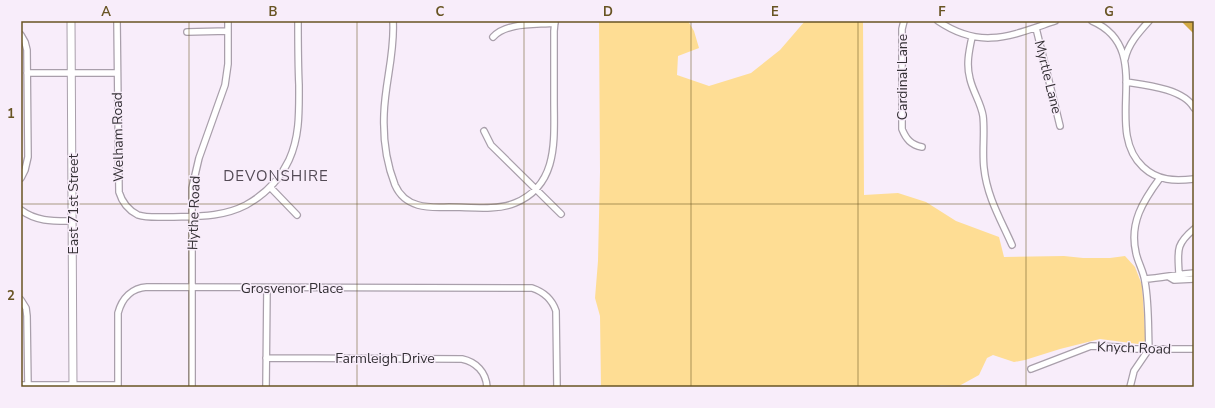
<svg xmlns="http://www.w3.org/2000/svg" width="1215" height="408" font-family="'Nunito Sans',sans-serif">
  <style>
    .green { fill: #fedd94 }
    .forest { fill: #d3aa46 }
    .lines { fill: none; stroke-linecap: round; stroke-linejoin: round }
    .minor-casing { stroke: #a99fab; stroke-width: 8 }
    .major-casing { stroke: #a99fab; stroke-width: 9 }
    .minor { stroke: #fff; stroke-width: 5.5 }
    .major { stroke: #fff; stroke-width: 7 }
    .grid { fill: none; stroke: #685423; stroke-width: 1; stroke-opacity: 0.55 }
    .labels { text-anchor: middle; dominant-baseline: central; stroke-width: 3; stroke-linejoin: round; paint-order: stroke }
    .street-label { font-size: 14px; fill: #343035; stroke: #f8edfa }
    .neighbourhood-label { font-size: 15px; letter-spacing: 1px; fill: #544b56; stroke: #f8edfa }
    .neatline { fill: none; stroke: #685423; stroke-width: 1.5 }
    .grid-label { font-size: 13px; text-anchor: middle; font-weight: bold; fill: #685423 }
  </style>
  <rect width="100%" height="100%" fill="#f8edfa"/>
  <path class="green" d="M 599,21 L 688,21 L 694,31 L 699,48 L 678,56 L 677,75 L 709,86 L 751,73 L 780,50 L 805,21 L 863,21 L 864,195 L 898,193 L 926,202 L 956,221 L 999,237 L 1004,257 L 1064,256 L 1083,258 L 1110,258 L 1125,256 L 1135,267 L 1142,285 L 1146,345 L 1100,339 L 1060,349 L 1025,360 L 1014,362 L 993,355 L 987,358 L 979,375 L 959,386 L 941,385 L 936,387 L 601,387 L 600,316 L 595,298 L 598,261 L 600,172 Z"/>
  <path class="forest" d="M 1181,21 L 1194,21 L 1194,34 Z"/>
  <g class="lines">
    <defs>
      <path id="minor" d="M 117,21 L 119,192 C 122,202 128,210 138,215 C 147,218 158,217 168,217 C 195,216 221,218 246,205 C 264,195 280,179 289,160 C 300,136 299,111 299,85 C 298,64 298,42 298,21
        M 393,21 C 395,53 385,82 384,114 C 383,138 386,162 395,185 C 405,208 428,208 449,207 C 470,207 496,211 515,203 C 559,185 554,139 554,101 C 554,78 554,54 554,31 L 555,21
        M 904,21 L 902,29 L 902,129 C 906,139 911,145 922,147
        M 938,21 C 981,50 1010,36 1055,21
        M 1092,21 C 1157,49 1101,128 1143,167 C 1158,181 1174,181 1194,179
        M 1036,28 L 1060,126
        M 187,32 L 228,31
        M 21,35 L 25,42 L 27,50 L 28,157 L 25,170 L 21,178
        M 493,37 C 507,22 536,25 555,23
        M 972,37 C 969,51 966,65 970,79 C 973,92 981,103 983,116 C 985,133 982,151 984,168 C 987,197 1001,220 1012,245
        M 1125,59 C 1128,44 1139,32 1149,21
        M 27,73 L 117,73
        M 1126,82 C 1146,85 1184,89 1194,108
        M 484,131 L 491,145 L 561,214
        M 270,187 L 297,215
        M 21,210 C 37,222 54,221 73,221
        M 1179,274 C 1178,251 1175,245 1194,229
        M 1169,277 L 1174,280 L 1194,279
        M 1145,279 C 1162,278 1177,274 1194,273
        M 21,300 L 26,308 L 27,316 L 28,387
        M 1149,349 C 1148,327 1149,304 1145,282 C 1144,272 1138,263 1136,253 C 1129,223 1143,201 1160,178
        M 266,358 L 462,359 C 476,362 486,372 487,387
        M 1031,369 L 1091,346 L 1118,347 L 1126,349 L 1194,349
        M 21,385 L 118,385
        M 118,387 L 118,313 C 122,298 132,288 147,287 L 532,288 C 544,292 552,299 556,311 L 557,387
        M 192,387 L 192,188 L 199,158 L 225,85 L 228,64 L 228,21
        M 266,387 L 267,288
        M 1130,387 L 1134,371 L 1149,349"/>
      <path id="major" d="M 71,21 L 73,387"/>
    </defs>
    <use href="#minor" class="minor-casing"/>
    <use href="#major" class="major-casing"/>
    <use href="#minor" class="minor"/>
    <use href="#major" class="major"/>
  </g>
  <path class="grid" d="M 189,21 L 189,387M 357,21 L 357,387M 524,21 L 524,387M 691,21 L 691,387M 858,21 L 858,387M 1026,21 L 1026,387M 21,204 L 1194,204"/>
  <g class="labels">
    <g class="street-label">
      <text transform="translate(902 77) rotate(-90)">Cardinal Lane</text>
      <text transform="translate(1048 77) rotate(76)">Myrtle Lane</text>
      <text transform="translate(118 137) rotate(-91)">Welham Road</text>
      <text transform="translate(73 204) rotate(-90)">East 71st Street</text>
      <text transform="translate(194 213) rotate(-88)">Hythe Road</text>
      <text x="292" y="288">Grosvenor Place</text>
      <text transform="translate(1134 348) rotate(2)">Knych Road</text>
      <text x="385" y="358">Farmleigh Drive</text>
    </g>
    <g class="neighbourhood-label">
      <text x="276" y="176">DEVONSHIRE</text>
    </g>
  </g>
  <rect width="1215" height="408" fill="none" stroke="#f8edfa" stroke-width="44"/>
  <rect x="22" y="22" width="1171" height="364" class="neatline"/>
  <g class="grid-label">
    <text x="106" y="16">A</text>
    <text x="273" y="16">B</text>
    <text x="440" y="16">C</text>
    <text x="608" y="16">D</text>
    <text x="775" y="16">E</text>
    <text x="942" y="16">F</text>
    <text x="1109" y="16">G</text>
    <text x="11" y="118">1</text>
    <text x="11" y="300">2</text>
  </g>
</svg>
